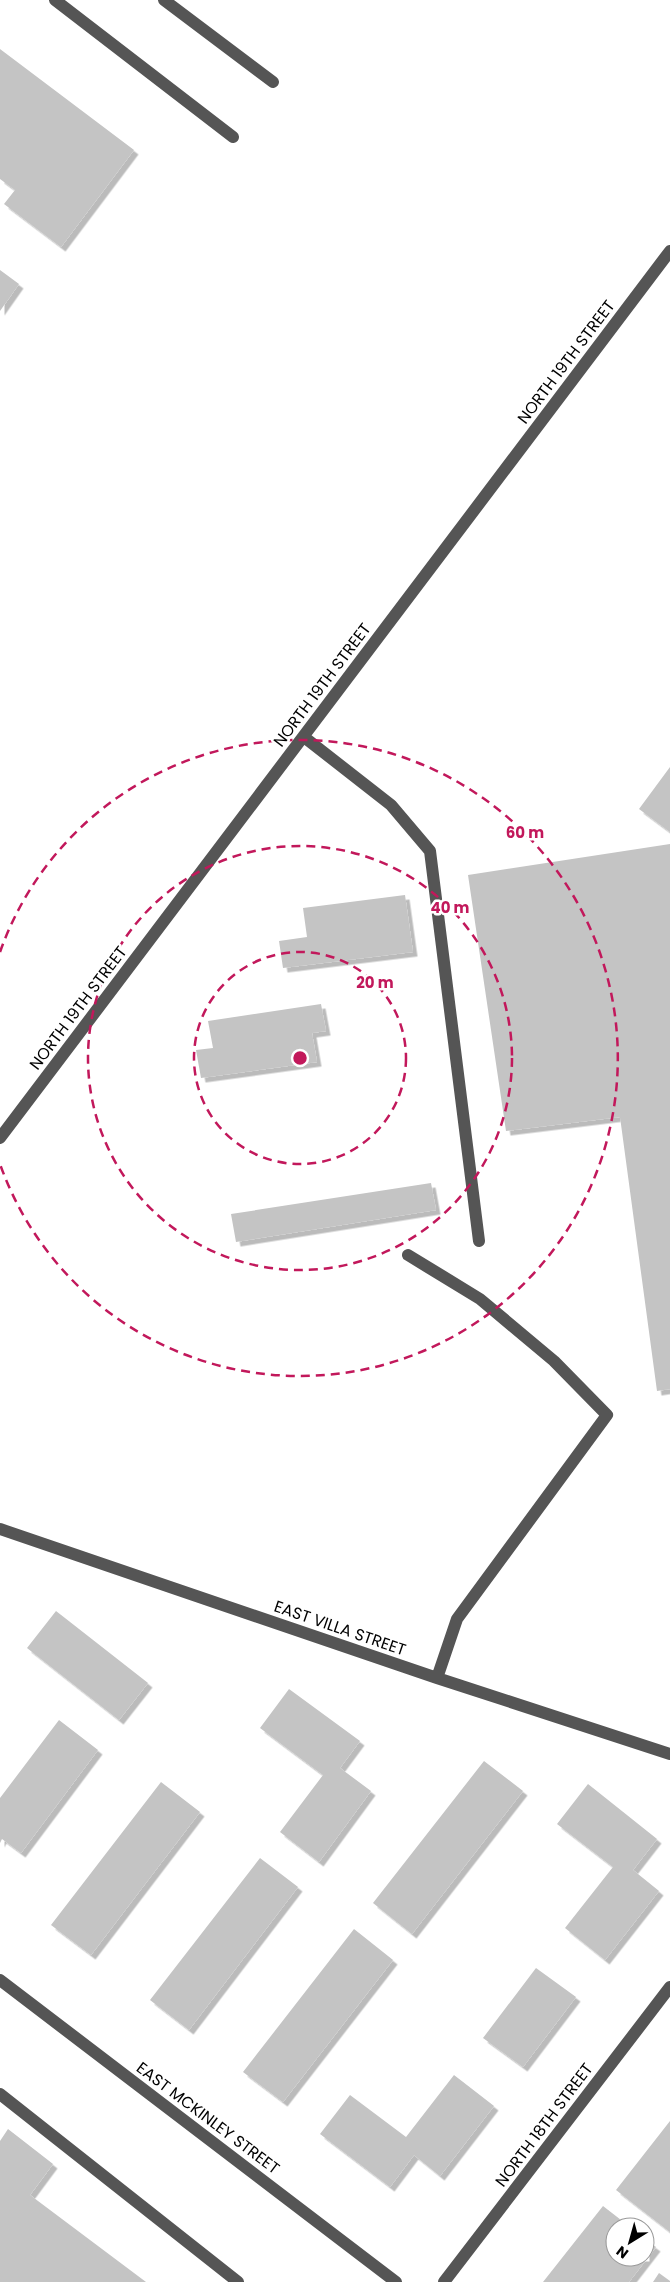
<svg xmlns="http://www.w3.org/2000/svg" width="670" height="2282" font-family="Poppins,sans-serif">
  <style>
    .building { fill: #c4c4c4; filter: url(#shadow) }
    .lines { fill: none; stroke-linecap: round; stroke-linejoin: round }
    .minor { stroke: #555; stroke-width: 12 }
    .ring { fill: none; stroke: #c2185b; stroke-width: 2.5; stroke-dasharray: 9 6 }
    .labels { text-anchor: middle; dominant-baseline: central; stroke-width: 5; stroke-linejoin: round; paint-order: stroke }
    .street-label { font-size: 16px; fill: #000; stroke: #fff }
    .centre { fill: #c2185b; stroke: #fff; stroke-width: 2.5 }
    .ring-label { font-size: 15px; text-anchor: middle; font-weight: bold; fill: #c2185b; stroke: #fff; stroke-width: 5; stroke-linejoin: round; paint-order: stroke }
  </style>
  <defs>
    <filter id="shadow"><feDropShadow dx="4.5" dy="4.5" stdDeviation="0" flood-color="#0004"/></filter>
  </defs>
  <rect width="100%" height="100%" fill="#fff"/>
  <path class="building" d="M 0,49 L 134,150 L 61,247 L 4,204 L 15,190 L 0,179 Z
    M 0,270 L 19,284 L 0,311 Z
    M 670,767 L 670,832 L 639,809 Z
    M 670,844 L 670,1389 L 657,1391 L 620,1117 L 506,1131 L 468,875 Z
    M 405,895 L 413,952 L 283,968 L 279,941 L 307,937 L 303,908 Z
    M 321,1004 L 326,1031 L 312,1033 L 317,1062 L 201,1078 L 196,1050 L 213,1048 L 208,1021 Z
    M 431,1183 L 436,1210 L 236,1242 L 231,1214 Z
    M 56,1611 L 148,1683 L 119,1720 L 27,1648 Z
    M 289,1689 L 360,1741 L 340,1768 L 371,1791 L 319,1862 L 280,1832 L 323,1775 L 260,1728 Z
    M 59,1720 L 98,1750 L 21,1853 L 2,1839 L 0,1843 L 0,1798 Z
    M 484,1761 L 523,1791 L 412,1934 L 373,1903 Z
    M 161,1782 L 200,1812 L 91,1955 L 51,1925 Z
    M 588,1784 L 657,1839 L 633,1870 L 659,1891 L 605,1960 L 565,1928 L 613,1867 L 557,1824 Z
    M 260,1858 L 298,1887 L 189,2030 L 150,2000 Z
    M 354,1929 L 393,1960 L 283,2102 L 243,2072 Z
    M 536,1968 L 576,1997 L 523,2067 L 483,2038 Z
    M 454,2075 L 494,2106 L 440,2176 L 414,2155 L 390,2187 L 320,2134 L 350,2095 L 406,2137 Z
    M 670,2121 L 670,2232 L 616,2190 Z
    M 8,2129 L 53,2164 L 30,2195 L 146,2282 L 0,2282 L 0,2141 Z
    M 603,2206 L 630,2227 L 615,2227 L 615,2257 L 645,2257 L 645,2239 L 656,2247 L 629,2282 L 543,2282 Z
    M 659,2273 L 670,2281 L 670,2282 L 653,2282 Z"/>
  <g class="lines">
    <path class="minor" d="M 55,0 L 233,137
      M 164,0 L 273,82
      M 304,737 L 391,805 L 430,851 L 479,1241
      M 0,1138 L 670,251
      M 408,1255 L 480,1299 L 554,1361 L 607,1415 L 457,1619 L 437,1678
      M 0,1529 L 437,1678 L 670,1754
      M 0,1980 L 396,2282
      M 0,2094 L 238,2282
      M 444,2282 L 670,1987"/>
  </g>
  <g class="ring">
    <circle cx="300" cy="1058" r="106"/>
    <circle cx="300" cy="1058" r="212"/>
    <path d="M0 952A318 318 0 1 1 0 1164"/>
  </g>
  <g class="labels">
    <g class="street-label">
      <text transform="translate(566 362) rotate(-53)">NORTH 19TH STREET</text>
      <text transform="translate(322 685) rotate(-53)">NORTH 19TH STREET</text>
      <text transform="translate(78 1008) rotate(-53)">NORTH 19TH STREET</text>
      <text transform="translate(340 1628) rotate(19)">EAST VILLA STREET</text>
      <text transform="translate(208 2118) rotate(37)">EAST MCKINLEY STREET</text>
      <text transform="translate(544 2125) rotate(-53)">NORTH 18TH STREET</text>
    </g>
  </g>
  <circle cx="300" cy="1058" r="8" class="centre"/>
  <g class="ring-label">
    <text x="525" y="838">60 m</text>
    <text x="450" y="913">40 m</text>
    <text x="375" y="988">20 m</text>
  </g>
  <g transform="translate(630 2242) rotate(217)"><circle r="24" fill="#ffffff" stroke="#999999"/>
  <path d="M0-4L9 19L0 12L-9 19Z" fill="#000000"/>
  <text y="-8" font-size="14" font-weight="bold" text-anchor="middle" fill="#000000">N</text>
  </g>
</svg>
